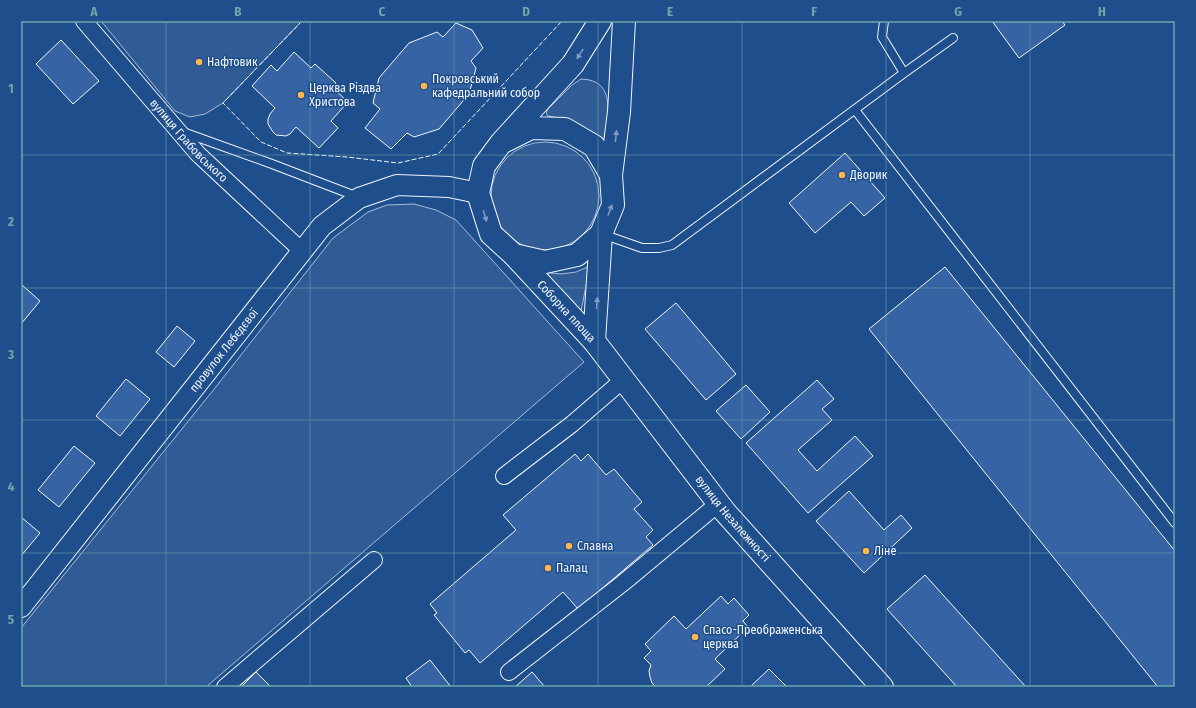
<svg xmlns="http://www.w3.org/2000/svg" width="1196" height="708" font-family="'Fira Sans Condensed',sans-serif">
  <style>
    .green { fill: #305b95; stroke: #a8bbd7 }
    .building { fill: #3563a3; stroke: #f2f6ff }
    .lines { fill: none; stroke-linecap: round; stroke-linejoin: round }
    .service-casing { stroke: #f2f6ff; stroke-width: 10 }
    .minor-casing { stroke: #f2f6ff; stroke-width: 18 }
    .tertiary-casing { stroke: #f2f6ff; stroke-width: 22 }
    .primary-casing { stroke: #f2f6ff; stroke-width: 24 }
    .service { stroke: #1f4e8c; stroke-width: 8 }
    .minor { stroke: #1f4e8c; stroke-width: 16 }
    .tertiary { stroke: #1f4e8c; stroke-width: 20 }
    .primary { stroke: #1f4e8c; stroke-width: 22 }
    .fence { stroke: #f2f6ff; stroke-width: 1; stroke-dasharray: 5 2; stroke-linecap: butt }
    .oneway { fill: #7e9ac0 }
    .grid { fill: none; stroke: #6aa9a8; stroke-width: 1; stroke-opacity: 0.55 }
    .poi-dot { fill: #ffb74d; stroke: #1f4e8c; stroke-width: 1.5 }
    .labels { text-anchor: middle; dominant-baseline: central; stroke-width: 3; stroke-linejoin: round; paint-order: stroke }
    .poi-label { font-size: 12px; fill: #f2f6ff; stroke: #1f4e8c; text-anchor: start }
    .street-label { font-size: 12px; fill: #f2f6ff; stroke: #1f4e8c }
    .neatline { fill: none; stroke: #6aa9a8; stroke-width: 1.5 }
    .grid-label { font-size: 13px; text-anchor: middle; font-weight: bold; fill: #6aa9a8 }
  </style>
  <rect width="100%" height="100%" fill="#1f4e8c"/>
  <path class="green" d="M 101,21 L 302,21 L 223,103 L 205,114 L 190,117 L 175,111 Z
    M 581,79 C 617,80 607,115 606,141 L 602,144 C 594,141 593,134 587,129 C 577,121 560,118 548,116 L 546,113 L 548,109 L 572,85 Z
    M491 196a54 54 0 1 1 108 0a54 54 0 1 1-108 0Z
    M 414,204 L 436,210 L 456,220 L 584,362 L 206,687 L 21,687 L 21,628 L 215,388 L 333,238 L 368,212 L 387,205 Z
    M 590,266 L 580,316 L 542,272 L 561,274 L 576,272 Z"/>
  <path class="building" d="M 992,21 L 1062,21 L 1065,25 L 1019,58 Z
    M 456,23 L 472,30 L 483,48 L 471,61 L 476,68 L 469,94 L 439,129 L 414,137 L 407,133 L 391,149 L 365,128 L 380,109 L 373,103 L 379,78 L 409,43 L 437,32 L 443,37 Z
    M 61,40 L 99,81 L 73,104 L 36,64 Z
    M 294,52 L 311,68 L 315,64 L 336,83 L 332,87 L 348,102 L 331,121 L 338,128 L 319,148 L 296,127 L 290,134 L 286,136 L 276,135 L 273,132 L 268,124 L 268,119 L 270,114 L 275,108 L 252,86 L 271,65 L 277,71 Z
    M 845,153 L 885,198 L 864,216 L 851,202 L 815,233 L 789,203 Z
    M 945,267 L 1175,551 L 1175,687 L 1158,687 L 869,329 Z
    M 21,284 L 40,301 L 21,324 Z
    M 676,303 L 736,374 L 706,400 L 645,329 Z
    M 177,326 L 195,341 L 174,367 L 156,352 Z
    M 126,379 L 150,399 L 120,436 L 96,416 Z
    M 817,380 L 834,399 L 822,409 L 832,420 L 798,450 L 817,471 L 855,436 L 873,456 L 808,513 L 746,443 Z
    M 746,385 L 770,412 L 741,439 L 716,411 Z
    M 74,446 L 95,463 L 59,507 L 38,490 Z
    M 575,454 L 581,461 L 588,454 L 606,475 L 614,469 L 642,502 L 634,509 L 653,530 L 646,537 L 653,545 L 578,609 L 563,592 L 480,663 L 469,650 L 465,653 L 434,615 L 437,613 L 430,604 L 516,530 L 503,515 Z
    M 849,491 L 884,530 L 901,515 L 912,528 L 864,573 L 816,521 Z
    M 21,517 L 40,533 L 21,556 Z
    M 925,575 L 1026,687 L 957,687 L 887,609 Z
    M 721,596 L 728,604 L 734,598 L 749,615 L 743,621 L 748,627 L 715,659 L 725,669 L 706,687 L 656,687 L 652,683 L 650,677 L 649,671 L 651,665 L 644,658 L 651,651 L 645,644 L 674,616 L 686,629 Z
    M 430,660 L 451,687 L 412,687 L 406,678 Z
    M 769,669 L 787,687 L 750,687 Z
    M 256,672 L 271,687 L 241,687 Z
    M 532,672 L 545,687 L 515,687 Z"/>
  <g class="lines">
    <defs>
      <path id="service" d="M 884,21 L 882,37 L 904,73
        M 855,110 L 1175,523
        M 183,132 L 272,164 L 358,197
        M 602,234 L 642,248 L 659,248 L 672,245 L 904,73 L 953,38"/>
      <g id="minor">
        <path id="s1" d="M 84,21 L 198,154 L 302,251"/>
        <path d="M 504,476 L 572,424 L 623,380"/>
        <path d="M 509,672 L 623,583 L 719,503"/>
        <path d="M 225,687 L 374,560"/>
      </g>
      <g id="tertiary">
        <path id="s2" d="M 21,607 L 322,226 L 359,198 L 397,185 L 449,187 L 478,193"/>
      </g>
      <g id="primary">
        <path d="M 501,143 L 531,128 L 565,129 L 594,146 L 611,175 L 613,205 L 601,234 L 577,255 L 545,262 L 514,255 L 491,234 L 478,193 L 484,166 L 501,143 L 573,64 L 600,21"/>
        <path d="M 611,175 L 619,112 L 624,21"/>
        <path id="s3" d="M 514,255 L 594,341 L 725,512 L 882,687"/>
        <path d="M 594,341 L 601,234"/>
      </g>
    </defs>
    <use href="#service" class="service-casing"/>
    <use href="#minor" class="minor-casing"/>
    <use href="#tertiary" class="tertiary-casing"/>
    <use href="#primary" class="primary-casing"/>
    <use href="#service" class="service"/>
    <use href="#minor" class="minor"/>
    <use href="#tertiary" class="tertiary"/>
    <use href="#primary" class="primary"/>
    <path class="fence" d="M 302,21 L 223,103 L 261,142 L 287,153 L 347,157 L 398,163 L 438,154 L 562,21"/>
  </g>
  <defs><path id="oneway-solid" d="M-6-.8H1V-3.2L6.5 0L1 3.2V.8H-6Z"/></defs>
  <g class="oneway">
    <use href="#oneway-solid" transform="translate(580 54) rotate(122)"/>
    <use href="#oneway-solid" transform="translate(616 136) rotate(-83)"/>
    <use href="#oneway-solid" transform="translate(610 210) rotate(-70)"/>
    <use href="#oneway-solid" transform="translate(485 216) rotate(73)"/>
    <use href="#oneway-solid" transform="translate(597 303) rotate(-86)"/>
  </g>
  <path class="grid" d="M 166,21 L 166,687M 310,21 L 310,687M 454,21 L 454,687M 598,21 L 598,687M 742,21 L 742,687M 886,21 L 886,687M 1030,21 L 1030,687M 21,155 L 1175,155M 21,288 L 1175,288M 21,420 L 1175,420M 21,553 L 1175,553"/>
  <g class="poi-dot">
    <circle cx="199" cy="62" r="4"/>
    <circle cx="424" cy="86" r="4"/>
    <circle cx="301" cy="95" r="4"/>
    <circle cx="842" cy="175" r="4"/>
    <circle cx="569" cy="546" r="4"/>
    <circle cx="866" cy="551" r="4"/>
    <circle cx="548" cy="568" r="4"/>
    <circle cx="695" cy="637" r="4"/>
  </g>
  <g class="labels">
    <g class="poi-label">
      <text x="207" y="62">Нафтовик</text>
      <text x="432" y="79">Покровський<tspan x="432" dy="14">кафедральний собор</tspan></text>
      <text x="309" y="88">Церква Різдва<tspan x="309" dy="14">Христова</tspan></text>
      <text x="850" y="175">Дворик</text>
      <text x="577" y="546">Славна</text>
      <text x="874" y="551">Ліне</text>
      <text x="556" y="568">Палац</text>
      <text x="703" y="630">Спасо-Преображенська<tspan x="703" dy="14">церква</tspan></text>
    </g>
    <g class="street-label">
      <text stroke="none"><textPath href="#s1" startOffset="159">вулиця Грабовського</textPath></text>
      <text stroke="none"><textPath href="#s3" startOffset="77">Соборна площа</textPath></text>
      <text stroke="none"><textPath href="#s2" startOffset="327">провулок Лебєдєвої</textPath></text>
      <text stroke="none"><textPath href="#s3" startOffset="343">вулиця Незалежності</textPath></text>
    </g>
  </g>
  <rect width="1196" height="708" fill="none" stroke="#1f4e8c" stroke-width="44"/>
  <rect x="22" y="22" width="1152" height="664" class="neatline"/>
  <g class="grid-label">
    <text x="94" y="16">A</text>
    <text x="238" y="16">B</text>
    <text x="382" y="16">C</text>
    <text x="526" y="16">D</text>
    <text x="670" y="16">E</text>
    <text x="814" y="16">F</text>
    <text x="958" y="16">G</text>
    <text x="1102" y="16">H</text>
    <text x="11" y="93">1</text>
    <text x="11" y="226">2</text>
    <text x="11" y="359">3</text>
    <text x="11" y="491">4</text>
    <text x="11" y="624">5</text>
  </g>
</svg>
